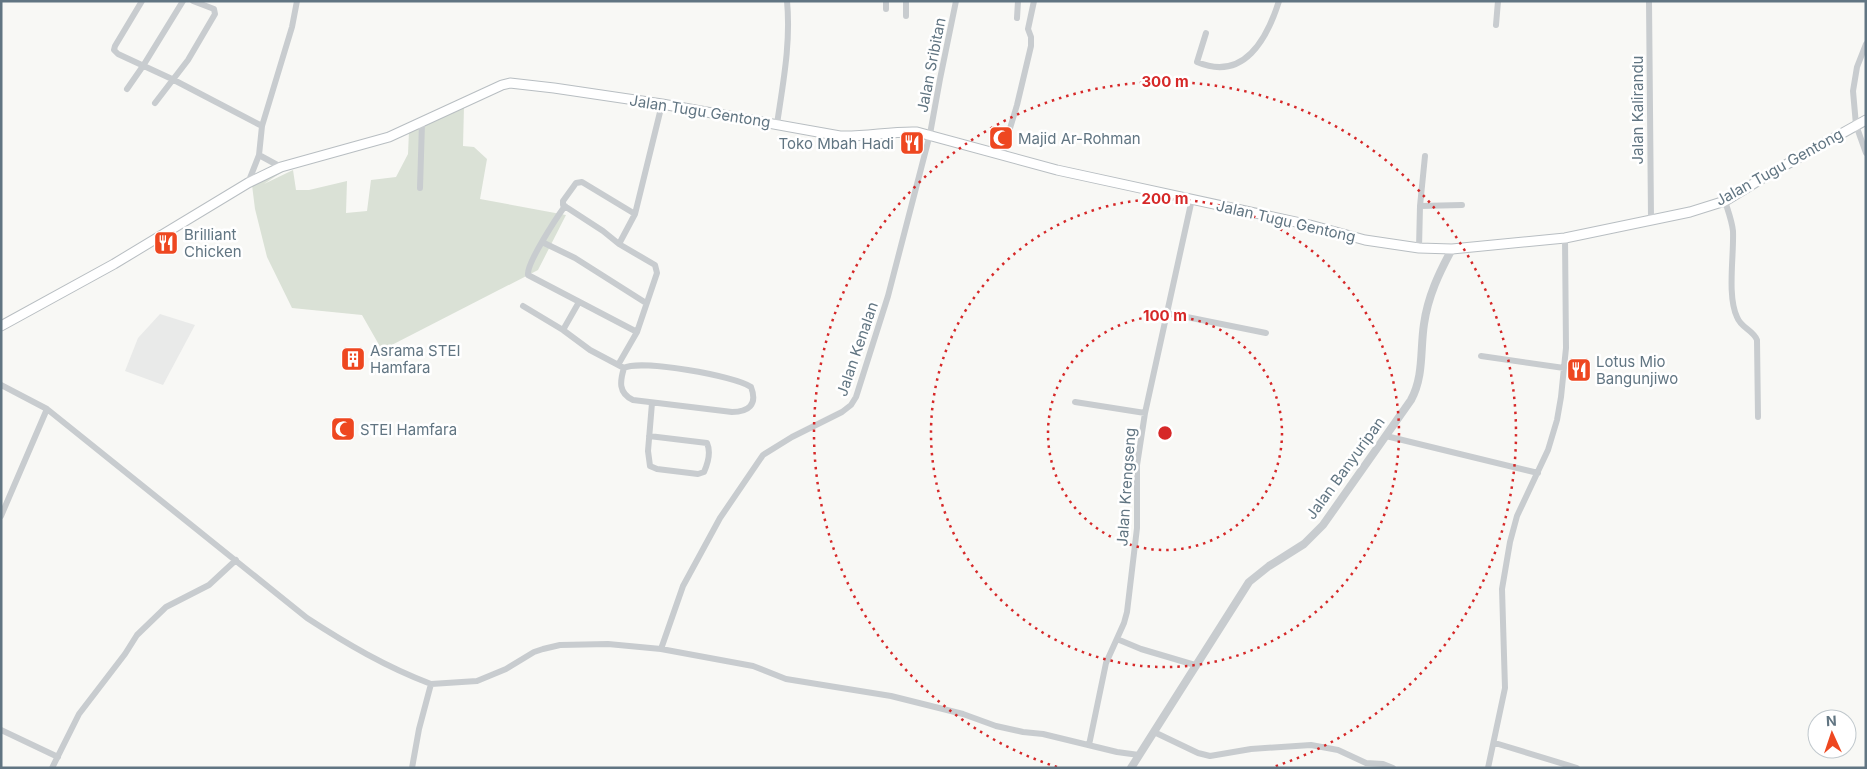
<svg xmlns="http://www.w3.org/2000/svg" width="1867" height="769" font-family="Inter,sans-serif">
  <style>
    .built { fill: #e9eae9 }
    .green { fill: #dae1d6 }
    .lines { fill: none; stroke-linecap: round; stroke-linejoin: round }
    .secondary-casing { stroke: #b8bec2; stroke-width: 11 }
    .minor { stroke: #c8cccf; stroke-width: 6 }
    .tertiary { stroke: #c8cccf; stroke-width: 8 }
    .secondary { stroke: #fff; stroke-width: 9 }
    .ring { fill: none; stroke: #d62828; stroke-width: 2.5; stroke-dasharray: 2.5 5 }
    .labels { text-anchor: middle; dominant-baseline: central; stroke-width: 5; stroke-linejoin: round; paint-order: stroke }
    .street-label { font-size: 15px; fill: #617582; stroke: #fff }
    .poi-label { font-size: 15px; fill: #617582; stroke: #fff; text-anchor: start }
    .centre { fill: #d62828; stroke: #fff; stroke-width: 2.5 }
    .ring-label { font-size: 15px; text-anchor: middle; font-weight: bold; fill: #d62828; stroke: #fff; stroke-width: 5; stroke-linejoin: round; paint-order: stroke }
  </style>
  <rect width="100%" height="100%" fill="#f8f8f5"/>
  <path class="built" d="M 160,314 L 195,325 L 163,385 L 125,371 L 138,338 Z"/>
  <path class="green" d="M 464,106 L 463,146 L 474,147 L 487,159 L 480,199 L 566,215 L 538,270 L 382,350 L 362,315 L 292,308 L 267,257 L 255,209 L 252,185 L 285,170 L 264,184 L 293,170 L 296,190 L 309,190 L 347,181 L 346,213 L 367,211 L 371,180 L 396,177 L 408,154 L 409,131 Z"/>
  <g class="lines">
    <defs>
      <path id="secondary" d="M 1,326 L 114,264 L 248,183 L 281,167 L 389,137 L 502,85 L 510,83 L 554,88 L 662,104 L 840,136 C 866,137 891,131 917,132 L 1057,170 L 1310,225 L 1365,240 L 1419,248 L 1452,249 L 1565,238 L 1690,212 L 1725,201 L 1771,173 L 1866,120"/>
    </defs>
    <use href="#secondary" class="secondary-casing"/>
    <path class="minor" d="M 142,1 L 115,46 L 114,50 L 118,54 L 172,79 L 262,126
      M 886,1 L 886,9
      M 906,1 L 906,16
      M 1649,1 L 1651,218
      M 1017,18 L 1018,1
      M 1496,25 L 1498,1
      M 1206,33 L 1197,62 C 1244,82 1267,39 1279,1
      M 1866,44 L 1857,67 L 1853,91 L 1856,125 L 1866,153
      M 127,89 L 143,66 L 183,1
      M 155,103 L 188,60 L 215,14 L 214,9 L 193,1
      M 777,124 C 783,83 791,43 787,1
      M 259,155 L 281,167
      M 1002,155 L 1017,105 L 1031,46 L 1031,37 L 1028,29 L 1034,1
      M 248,183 L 259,155 L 262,126 L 292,27 L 297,1
      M 420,188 L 422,123
      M 1725,201 C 1728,211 1732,221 1733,231 C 1734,256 1727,296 1737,317 C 1741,328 1753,330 1757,340 L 1758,417
      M 565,206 C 557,217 526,264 528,275 L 637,332
      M 1420,206 L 1462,205
      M 542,242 L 575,258 L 646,303
      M 619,244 L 603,231 L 563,205 L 563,201 L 576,183 L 582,182 L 635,214
      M 1419,248 L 1420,206 L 1425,156
      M 523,306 L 563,330 L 590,350 L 624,368 C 640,359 736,376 751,387 C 758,405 748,412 732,412 L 633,400 C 618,393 620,381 624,368
      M 1167,313 L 1266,333
      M 563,330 L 579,302
      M 1481,356 L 1564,368
      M 618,365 L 637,332 L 657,273 L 655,265 L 619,244 L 635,214 L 662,104
      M 1,385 L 47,409 L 307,618 C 347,644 386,667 431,684 L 419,729 L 412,768
      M 1075,402 L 1145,413
      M 649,436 L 707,443 C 711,452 708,463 704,472 L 698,474 L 657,469 L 650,466 L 648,451 L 652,403
      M 1386,436 L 1538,473
      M 1,516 L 47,409
      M 1117,639 L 1141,649 L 1195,665
      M 661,649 L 683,586 L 720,518 L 763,455 L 792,437 L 842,412 L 851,405 L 856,397 L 888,296 L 930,134 L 940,79 L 956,1
      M 431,684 L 477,681 L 506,669 L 534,652 L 543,649 L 560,645 L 608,644 L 661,649 L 753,666 L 786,679 L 891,696 L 963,714 L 996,726 L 1023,732 L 1043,734 L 1117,752 L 1139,755
      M 1,730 L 58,757
      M 1154,732 L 1198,753 L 1210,756 L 1251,749 L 1311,745 L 1338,750 L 1366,763 L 1383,764 L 1393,768
      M 1495,743 L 1577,768
      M 1089,745 L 1106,663 L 1124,623 L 1127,612 L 1137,528 L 1137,465 L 1145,413 L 1192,199
      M 52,768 L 79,714 L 125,654 L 137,635 L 166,607 L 209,585 L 236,560
      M 1488,768 L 1505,688 L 1502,589 L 1510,542 L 1517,516 L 1548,450 L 1557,420 L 1561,397 L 1566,348 L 1565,238"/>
    <path class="tertiary" d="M 1131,768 L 1249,582 L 1269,566 L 1304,544 L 1323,525 L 1411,400 C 1424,376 1420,350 1424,324 C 1428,296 1439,273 1452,249"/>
    <use href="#secondary" class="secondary"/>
  </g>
  <g class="ring">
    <circle cx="1165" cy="433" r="117"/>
    <circle cx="1165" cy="433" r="234"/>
    <path d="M1057 767A351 351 0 1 1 1273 767"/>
  </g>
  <defs>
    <symbol id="mosque-square" viewBox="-11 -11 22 22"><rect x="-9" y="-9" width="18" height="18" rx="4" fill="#ee4720" stroke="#fff"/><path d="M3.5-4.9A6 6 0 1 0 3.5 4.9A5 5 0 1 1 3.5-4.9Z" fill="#fff"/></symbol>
    <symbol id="restaurant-square" viewBox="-11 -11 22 22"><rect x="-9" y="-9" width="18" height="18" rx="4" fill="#ee4720" stroke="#fff"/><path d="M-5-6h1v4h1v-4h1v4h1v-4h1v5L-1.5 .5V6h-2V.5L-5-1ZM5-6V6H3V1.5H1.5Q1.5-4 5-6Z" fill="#fff"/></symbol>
    <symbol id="building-square" viewBox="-11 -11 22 22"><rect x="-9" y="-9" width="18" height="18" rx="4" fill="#ee4720" stroke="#fff"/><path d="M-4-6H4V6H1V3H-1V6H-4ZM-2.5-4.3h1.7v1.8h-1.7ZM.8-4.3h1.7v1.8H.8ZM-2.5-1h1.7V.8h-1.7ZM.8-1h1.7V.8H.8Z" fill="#fff"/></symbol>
  </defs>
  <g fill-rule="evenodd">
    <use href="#mosque-square" x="987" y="124" width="28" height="28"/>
    <use href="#restaurant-square" x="898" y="129" width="28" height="28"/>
    <use href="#restaurant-square" x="152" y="229" width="28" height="28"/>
    <use href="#building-square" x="339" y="345" width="28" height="28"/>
    <use href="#restaurant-square" x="1565" y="356" width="28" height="28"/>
    <use href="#mosque-square" x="329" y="415" width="28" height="28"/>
  </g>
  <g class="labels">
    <g class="street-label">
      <text transform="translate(931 65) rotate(-79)">Jalan Sribitan</text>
      <text transform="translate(1637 110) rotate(-90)">Jalan Kalirandu</text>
      <text transform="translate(700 111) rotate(9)">Jalan Tugu Gentong</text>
      <text transform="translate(1779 167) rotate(-29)">Jalan Tugu Gentong</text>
      <text transform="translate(1286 221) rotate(13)">Jalan Tugu Gentong</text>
      <text transform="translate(857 349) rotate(-71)">Jalan Kenalan</text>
      <text transform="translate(1345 468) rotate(-54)">Jalan Banyuripan</text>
      <text transform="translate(1126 487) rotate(-86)">Jalan Krengseng</text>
    </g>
    <g class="poi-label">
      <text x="1018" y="138">Majid Ar-Rohman</text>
      <text x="894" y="143" text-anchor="end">Toko Mbah Hadi</text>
      <text x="184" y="234">Brilliant<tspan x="184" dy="17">Chicken</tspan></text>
      <text x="370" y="350">Asrama STEI<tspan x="370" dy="17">Hamfara</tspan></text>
      <text x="1596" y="361">Lotus Mio<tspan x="1596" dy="17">Bangunjiwo</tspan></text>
      <text x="360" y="429">STEI Hamfara</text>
    </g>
  </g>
  <circle cx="1165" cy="433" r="8" class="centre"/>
  <g class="ring-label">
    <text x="1165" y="87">300 m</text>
    <text x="1165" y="204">200 m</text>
    <text x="1165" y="321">100 m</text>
  </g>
  <rect width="1867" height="769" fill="none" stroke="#617582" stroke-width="5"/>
  <g transform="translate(1832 734) rotate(357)"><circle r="24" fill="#ffffff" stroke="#c0c8cd"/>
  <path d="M0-4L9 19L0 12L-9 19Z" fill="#ee4720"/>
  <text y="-8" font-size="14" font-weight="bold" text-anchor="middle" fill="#617582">N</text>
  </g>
</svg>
